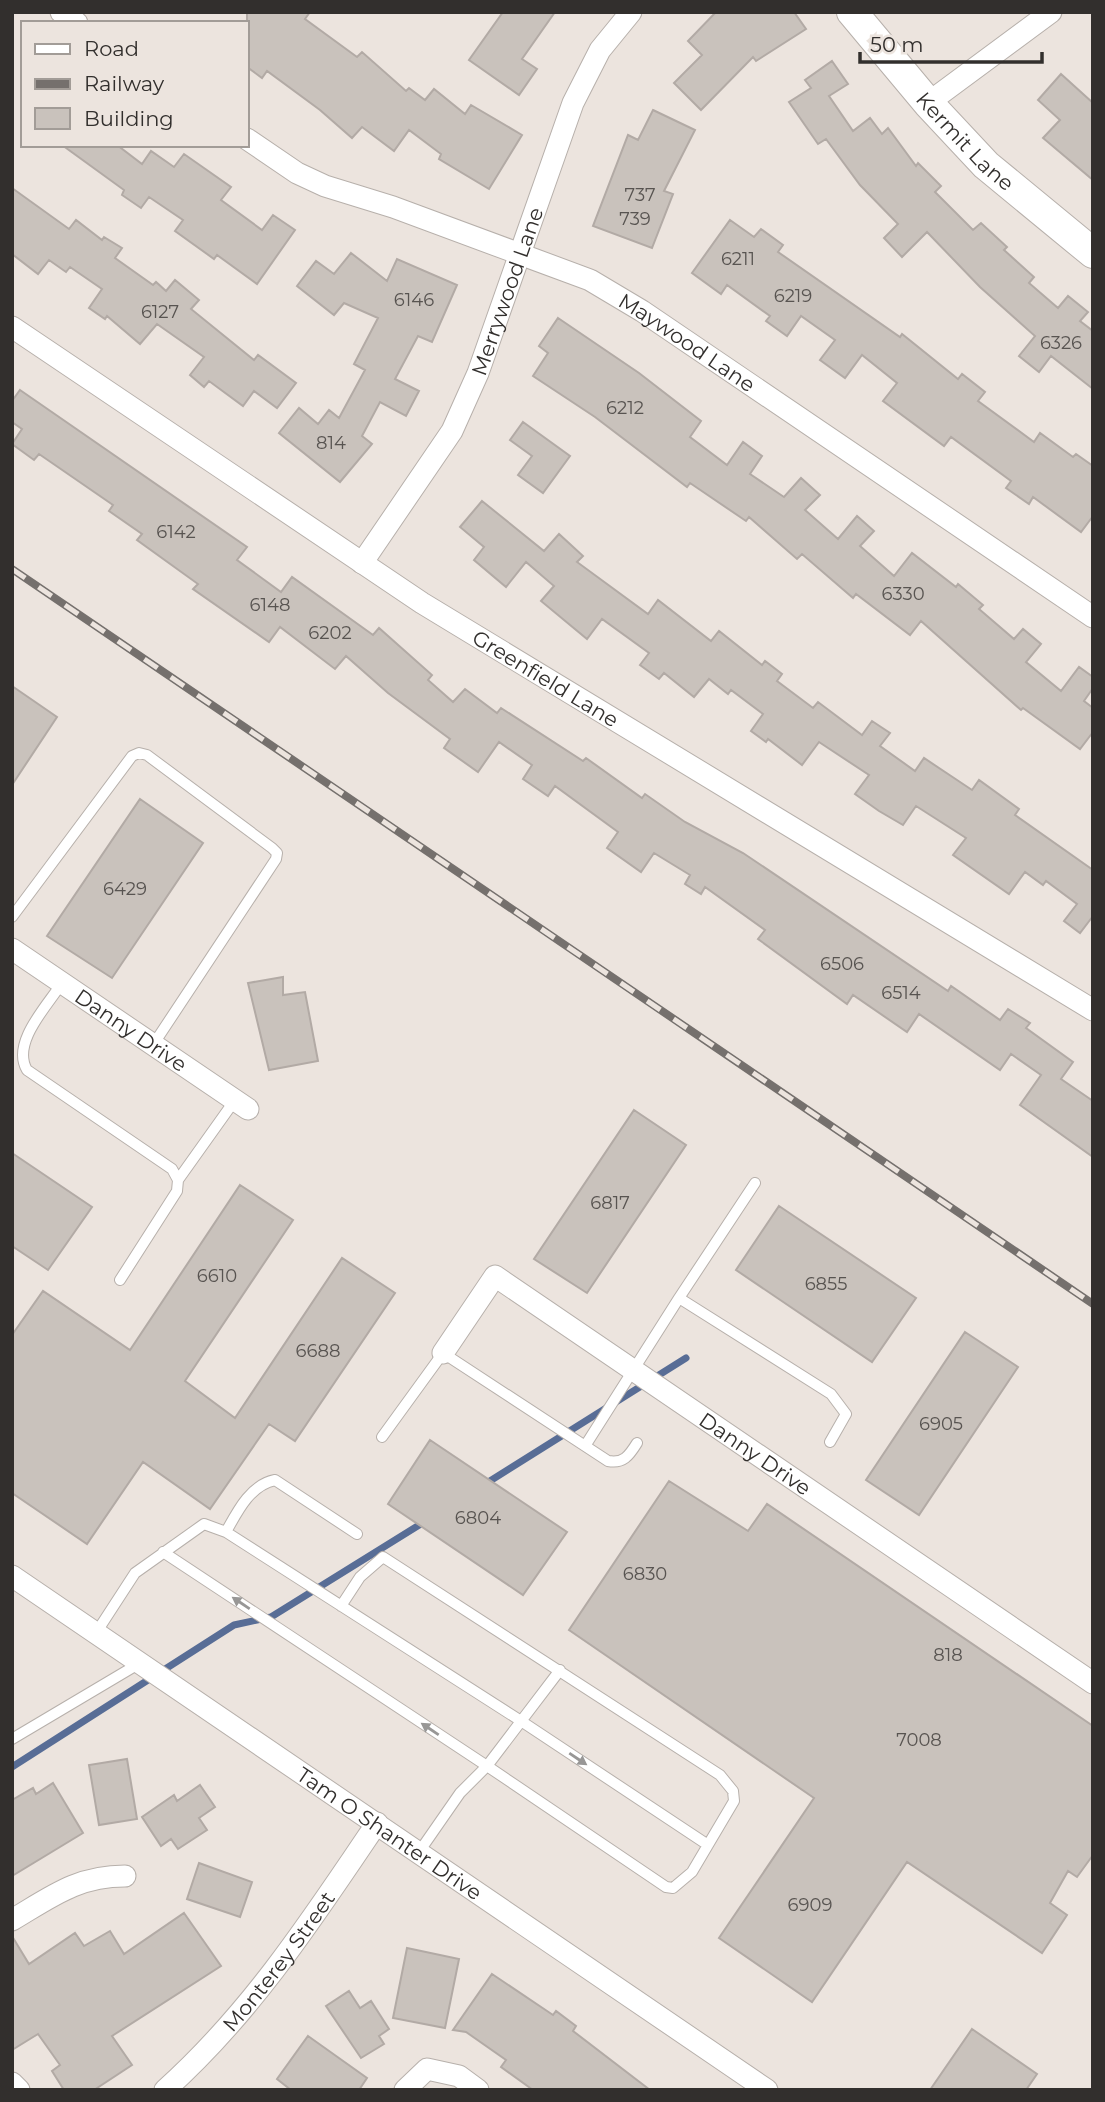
<svg xmlns="http://www.w3.org/2000/svg" width="1105" height="2102" font-family="Montserrat,sans-serif">
  <style>
    .lines { fill: none; stroke-linecap: round; stroke-linejoin: round }
    .stream { stroke: #586d96; stroke-width: 7 }
    .building { fill: #c9c2bc; stroke: #b2aaa5; stroke-width: 2 }
    .lane-casing { stroke: #b7b0ab; stroke-width: 12 }
    .street-casing { stroke: #b7b0ab; stroke-width: 23 }
    .secondary-casing { stroke: #b7b0ab; stroke-width: 32 }
    .lane { stroke: #fff; stroke-width: 10 }
    .street { stroke: #fff; stroke-width: 21 }
    .secondary { stroke: #fff; stroke-width: 30 }
    .rail-casing { stroke: #75706d; stroke-width: 8 }
    .rail { stroke: #ece4de; stroke-width: 5; stroke-dasharray: 16; stroke-linecap: butt }
    .oneway { fill: #989796 }
    .labels { text-anchor: middle; dominant-baseline: central; stroke-width: 6; stroke-linejoin: round; paint-order: stroke }
    .number-label { font-size: 18px; fill: #585451 }
    .street-label { font-size: 21px; fill: #322f2d; stroke: #ece4de }
  </style>
  <rect width="100%" height="100%" fill="#ece4de"/>
  <g class="lines">
    <path class="stream" d="M 482,1486 L 686,1358
      M 12,1767 L 234,1625 L 271,1617 L 424,1522"/>
  </g>
  <path class="building" d="M 247,12 L 310,12 L 305,19 L 357,57 L 362,52 L 406,91 L 409,88 L 425,100 L 434,89 L 465,114 L 471,105 L 522,135 L 489,189 L 439,159 L 441,154 L 409,130 L 394,151 L 362,127 L 352,138 L 320,110 L 267,71 L 262,78 L 247,67 Z
    M 503,12 L 555,12 L 522,59 L 537,69 L 519,95 L 469,60 Z
    M 716,12 L 794,12 L 806,29 L 756,61 L 753,57 L 701,110 L 674,83 L 702,55 L 688,41 Z
    M 832,61 L 848,84 L 829,96 L 853,131 L 870,118 L 882,134 L 888,128 L 916,166 L 918,163 L 941,186 L 935,192 L 973,230 L 981,223 L 1007,247 L 1004,250 L 1034,277 L 1029,283 L 1058,308 L 1068,296 L 1088,312 L 1080,321 L 1093,331 L 1093,389 L 1051,356 L 1039,372 L 1019,356 L 1035,336 L 980,287 L 927,232 L 902,257 L 884,238 L 898,224 L 860,185 L 826,139 L 818,144 L 789,102 L 811,88 L 805,80 Z
    M 1061,74 L 1093,103 L 1093,180 L 1043,138 L 1060,120 L 1038,100 Z
    M 653,110 L 695,130 L 664,191 L 673,194 L 652,248 L 593,226 L 628,135 L 638,140 Z
    M 62,145 L 117,145 L 142,164 L 151,151 L 174,167 L 184,154 L 231,187 L 221,200 L 262,230 L 273,215 L 295,230 L 257,284 L 217,255 L 214,259 L 175,231 L 183,220 L 149,197 L 141,208 L 122,195 L 124,190 Z
    M 12,188 L 69,229 L 76,220 L 102,240 L 104,237 L 122,248 L 115,258 L 153,285 L 156,282 L 166,291 L 175,280 L 199,300 L 191,309 L 254,360 L 258,355 L 296,383 L 277,408 L 254,391 L 243,406 L 209,381 L 204,387 L 190,375 L 204,357 L 157,324 L 140,344 L 107,316 L 105,319 L 89,308 L 102,289 L 70,267 L 66,272 L 49,260 L 38,274 L 12,254 Z
    M 730,220 L 754,237 L 761,229 L 783,245 L 778,252 L 900,337 L 902,334 L 958,379 L 962,374 L 985,392 L 978,401 L 1034,442 L 1040,433 L 1073,457 L 1076,454 L 1093,466 L 1093,516 L 1081,532 L 1033,497 L 1029,504 L 1006,488 L 1011,481 L 951,437 L 944,446 L 883,401 L 897,383 L 862,355 L 845,378 L 820,360 L 835,340 L 801,316 L 787,336 L 766,321 L 770,316 L 727,285 L 721,294 L 692,273 Z
    M 351,253 L 387,281 L 397,259 L 457,285 L 432,342 L 418,336 L 395,379 L 419,391 L 406,416 L 380,402 L 362,436 L 372,444 L 340,482 L 279,433 L 299,408 L 318,424 L 329,410 L 339,418 L 365,370 L 354,364 L 378,318 L 344,303 L 334,315 L 297,286 L 316,261 L 334,274 Z
    M 558,318 L 639,373 L 701,421 L 690,437 L 727,465 L 743,442 L 762,456 L 750,474 L 784,497 L 801,478 L 820,495 L 805,510 L 838,539 L 857,516 L 874,531 L 860,546 L 894,576 L 912,553 L 956,587 L 958,584 L 983,605 L 979,609 L 1014,639 L 1023,629 L 1041,644 L 1026,662 L 1061,691 L 1079,667 L 1093,677 L 1093,688 L 1084,701 L 1093,708 L 1093,732 L 1080,749 L 1023,708 L 1021,710 L 921,621 L 910,635 L 856,594 L 853,598 L 802,554 L 797,559 L 749,517 L 746,521 L 690,483 L 687,487 L 595,417 L 533,376 L 548,353 L 539,346 Z
    M 20,390 L 247,547 L 237,560 L 281,592 L 292,577 L 373,635 L 379,628 L 432,675 L 428,680 L 453,702 L 465,689 L 497,713 L 501,708 L 583,761 L 586,758 L 642,798 L 645,794 L 685,822 L 743,853 L 948,991 L 951,986 L 1000,1020 L 1008,1009 L 1030,1023 L 1026,1028 L 1073,1062 L 1061,1079 L 1093,1101 L 1093,1157 L 1020,1105 L 1041,1075 L 1011,1054 L 1000,1070 L 919,1014 L 907,1032 L 853,995 L 847,1004 L 758,939 L 765,930 L 705,887 L 701,894 L 685,884 L 690,875 L 654,853 L 641,872 L 607,848 L 618,832 L 555,786 L 548,796 L 523,779 L 532,765 L 499,742 L 478,772 L 444,748 L 450,739 L 388,693 L 346,656 L 335,669 L 280,627 L 269,642 L 193,589 L 198,584 L 137,540 L 142,534 L 109,511 L 113,505 L 39,454 L 34,460 L 12,444 L 22,429 L 12,422 L 12,401 Z
    M 523,422 L 570,456 L 543,493 L 518,475 L 532,456 L 510,440 Z
    M 482,501 L 544,551 L 559,534 L 583,556 L 577,562 L 648,614 L 658,600 L 711,641 L 719,631 L 762,665 L 765,661 L 782,674 L 777,681 L 813,708 L 818,702 L 862,735 L 872,721 L 890,733 L 880,746 L 915,771 L 924,758 L 972,790 L 979,780 L 1019,809 L 1015,815 L 1093,870 L 1093,916 L 1080,933 L 1064,921 L 1077,904 L 1046,881 L 1043,885 L 1025,872 L 1009,894 L 953,855 L 966,838 L 916,806 L 903,825 L 879,811 L 855,794 L 869,775 L 819,742 L 802,765 L 768,739 L 766,742 L 751,731 L 763,714 L 731,690 L 728,694 L 709,679 L 694,697 L 664,673 L 659,679 L 640,665 L 649,653 L 602,619 L 587,639 L 541,601 L 554,586 L 526,562 L 506,587 L 474,560 L 484,547 L 460,527 Z
    M 12,686 L 57,717 L 12,785 Z
    M 140,799 L 203,843 L 112,978 L 47,936 Z
    M 283,977 L 283,995 L 305,992 L 318,1061 L 269,1070 L 248,983 Z
    M 634,1110 L 686,1145 L 587,1293 L 534,1259 Z
    M 12,1153 L 92,1207 L 48,1270 L 12,1246 Z
    M 240,1185 L 293,1220 L 185,1381 L 235,1418 L 342,1258 L 395,1293 L 295,1441 L 269,1424 L 210,1509 L 143,1462 L 87,1544 L 12,1493 L 12,1335 L 43,1291 L 130,1350 Z
    M 779,1206 L 916,1298 L 872,1362 L 736,1270 Z
    M 965,1332 L 1018,1367 L 919,1515 L 866,1480 Z
    M 430,1440 L 567,1532 L 523,1595 L 388,1504 Z
    M 669,1481 L 748,1531 L 767,1504 L 1093,1726 L 1093,1855 L 1077,1877 L 1068,1871 L 1050,1903 L 1067,1915 L 1042,1953 L 907,1862 L 812,2002 L 719,1938 L 814,1798 L 569,1630 Z
    M 127,1759 L 137,1819 L 99,1825 L 89,1765 Z
    M 53,1783 L 83,1833 L 12,1876 L 12,1800 L 33,1788 L 36,1794 Z
    M 200,1785 L 215,1807 L 199,1818 L 207,1830 L 178,1849 L 171,1839 L 161,1846 L 142,1817 L 174,1795 L 177,1801 Z
    M 199,1863 L 252,1882 L 240,1917 L 187,1899 Z
    M 184,1913 L 221,1966 L 112,2036 L 132,2065 L 94,2090 L 64,2090 L 52,2071 L 60,2065 L 38,2034 L 12,2050 L 12,1936 L 29,1964 L 75,1933 L 84,1946 L 110,1931 L 124,1954 Z
    M 407,1948 L 459,1959 L 445,2028 L 393,2018 Z
    M 492,1974 L 553,2015 L 556,2011 L 576,2026 L 573,2031 L 650,2090 L 533,2090 L 501,2067 L 506,2060 L 466,2032 L 453,2030 Z
    M 349,1991 L 360,2008 L 371,2001 L 389,2029 L 379,2036 L 384,2044 L 361,2058 L 326,2006 Z
    M 972,2029 L 1037,2074 L 1026,2090 L 930,2090 Z
    M 308,2036 L 367,2078 L 359,2090 L 291,2090 L 277,2079 Z"/>
  <g class="lines">
    <defs>
      <path id="lane" d="M 12,917 L 132,756 L 139,753 L 147,755 L 272,848 L 277,853 L 276,859 L 153,1045
        M 62,983 C 47,1006 11,1043 27,1070 L 172,1169 L 178,1180 L 177,1191 L 120,1280
        M 178,1180 L 235,1100
        M 679,1298 L 755,1183
        M 382,1437 L 443,1353 L 608,1461 C 623,1464 629,1456 637,1443
        M 585,1446 L 679,1298 L 831,1394 L 846,1414 L 830,1442
        M 226,1532 L 521,1721 L 708,1845
        M 163,1552 L 487,1766 L 560,1670
        M 341,1606 L 360,1577 L 383,1557 L 720,1775 L 733,1791 L 734,1801 L 692,1872 L 673,1888 L 666,1887 L 487,1766 L 460,1793 L 419,1852
        M 96,1633 L 135,1573 L 204,1524 L 226,1532 C 237,1512 250,1485 275,1480 L 357,1534
        M 12,1739 L 140,1663"/>
      <g id="street">
        <path d="M 61,12 L 77,23"/>
        <path d="M 928,103 L 1051,12"/>
        <path id="s1" d="M 247,139 L 297,173 L 325,186 L 393,207 L 590,280 L 642,311 L 1093,617"/>
        <path id="s2" d="M 12,327 L 422,603 L 1093,1010"/>
        <path id="s3" d="M 362,563 L 452,431 L 478,373 L 573,103 L 600,50 L 631,12"/>
        <path id="s4" d="M 12,949 L 248,1109"/>
        <path id="s5" d="M 443,1353 L 495,1276 L 1093,1683"/>
        <path id="s6" d="M 12,1576 L 767,2090"/>
        <path d="M 12,1920 C 51,1897 77,1876 125,1876"/>
        <path d="M 12,2083 L 19,2090"/>
        <path id="s7" d="M 165,2090 C 251,2013 313,1918 377,1823"/>
        <path d="M 405,2090 L 427,2069 L 459,2076 L 478,2090"/>
      </g>
      <g id="secondary">
        <path id="s8" d="M 852,12 L 928,103 L 986,165 L 1093,253"/>
      </g>
    </defs>
    <use href="#lane" class="lane-casing"/>
    <use href="#street" class="street-casing"/>
    <use href="#secondary" class="secondary-casing"/>
    <use href="#lane" class="lane"/>
    <use href="#street" class="street"/>
    <use href="#secondary" class="secondary"/>
    <defs>
      <path id="rail" d="M 12,569 L 1093,1304"/>
    </defs>
    <use href="#rail" class="rail-casing"/>
    <use href="#rail" class="rail"/>
  </g>
  <defs><path id="oneway-solid" d="M-6-.8H1V-3.2L6.5 0L1 3.2V.8H-6Z" transform="scale(1.75)"/></defs>
  <g class="oneway">
    <use href="#oneway-solid" transform="translate(241 1603) rotate(-146)"/>
    <use href="#oneway-solid" transform="translate(430 1729) rotate(-146)"/>
    <use href="#oneway-solid" transform="translate(578 1759) rotate(34)"/>
  </g>
  <g class="labels">
    <g class="number-label">
      <text x="640" y="195">737</text>
      <text x="635" y="219">739</text>
      <text x="738" y="259">6211</text>
      <text x="793" y="296">6219</text>
      <text x="414" y="300">6146</text>
      <text x="160" y="312">6127</text>
      <text x="1061" y="343">6326</text>
      <text x="625" y="408">6212</text>
      <text x="331" y="443">814</text>
      <text x="176" y="532">6142</text>
      <text x="903" y="594">6330</text>
      <text x="270" y="605">6148</text>
      <text x="330" y="633">6202</text>
      <text x="125" y="889">6429</text>
      <text x="842" y="964">6506</text>
      <text x="901" y="993">6514</text>
      <text x="610" y="1203">6817</text>
      <text x="217" y="1276">6610</text>
      <text x="826" y="1284">6855</text>
      <text x="318" y="1351">6688</text>
      <text x="941" y="1424">6905</text>
      <text x="478" y="1518">6804</text>
      <text x="645" y="1574">6830</text>
      <text x="948" y="1655">818</text>
      <text x="919" y="1740">7008</text>
      <text x="810" y="1905">6909</text>
    </g>
    <g class="street-label">
      <text stroke="none"><textPath href="#s8" startOffset="172">Kermit Lane</textPath></text>
      <text stroke="none"><textPath href="#s3" startOffset="310">Merrywood Lane</textPath></text>
      <text stroke="none"><textPath href="#s1" startOffset="488">Maywood Lane</textPath></text>
      <text stroke="none"><textPath href="#s2" startOffset="639">Greenfield Lane</textPath></text>
      <text stroke="none"><textPath href="#s4" startOffset="144">Danny Drive</textPath></text>
      <text stroke="none"><textPath href="#s5" startOffset="408">Danny Drive</textPath></text>
      <text stroke="none"><textPath href="#s6" startOffset="457">Tam O Shanter Drive</textPath></text>
      <text stroke="none"><textPath href="#s7" startOffset="172">Monterey Street</textPath></text>
    </g>
  </g>
  <rect width="1105" height="2102" fill="none" stroke="#322f2d" stroke-width="28"/>
  <rect x="21" y="21" width="228" height="126" fill="#ece4de" stroke="#a29c97" stroke-width="2"/>
  <rect x="35" y="44" width="35" height="10" fill="#ffffff" stroke="#a29c97" stroke-width="2"/>
  <text x="84" y="56" font-size="21" fill="#322f2d">Road</text>
  <rect x="35" y="79" width="35" height="10" fill="#75706d" stroke="#a29c97" stroke-width="2"/>
  <text x="84" y="91" font-size="21" fill="#322f2d">Railway</text>
  <rect x="35" y="108" width="35" height="21" fill="#c9c2bc" stroke="#a29c97" stroke-width="2"/>
  <text x="84" y="126" font-size="21" fill="#322f2d">Building</text>
  <path d="M860 52v10h182v-10" fill="none" stroke="#322f2d" stroke-width="3.5"/>
  <text x="870" y="52" font-size="21" fill="#322f2d" stroke="#ece4de" stroke-width="5" paint-order="stroke">50 m</text>
</svg>
